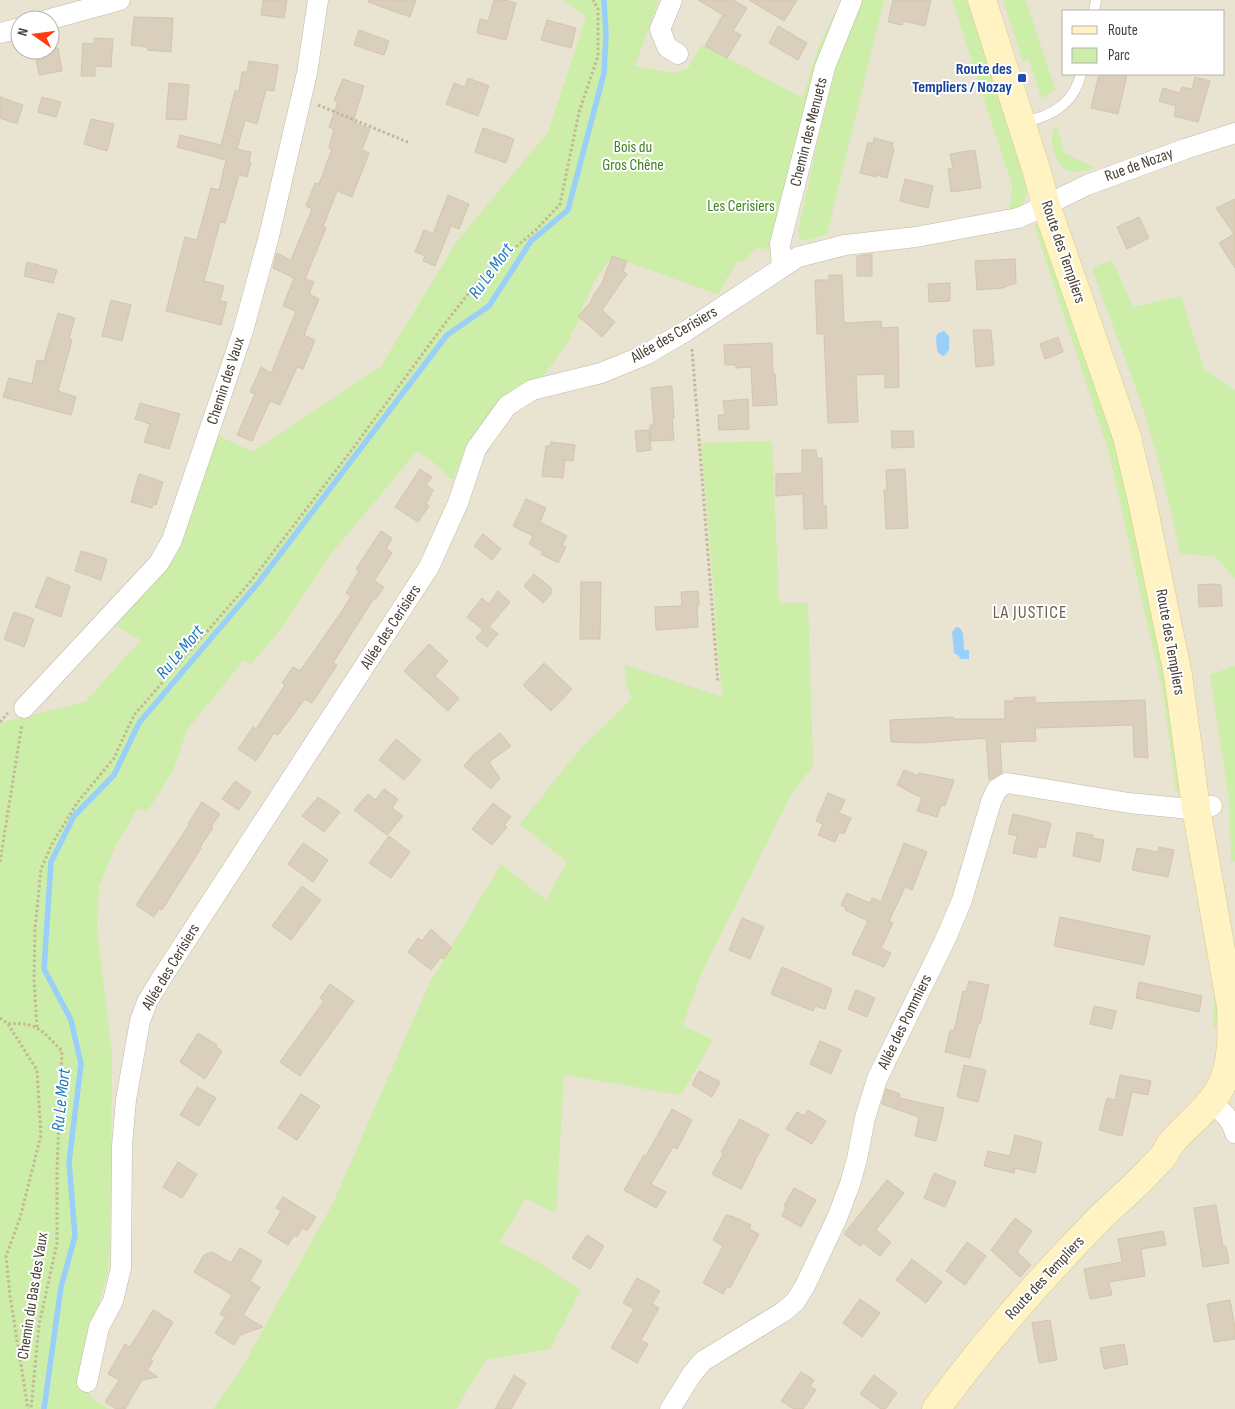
<svg xmlns="http://www.w3.org/2000/svg" width="1235" height="1409" font-family="'Sofia Sans Condensed',sans-serif">
  <style>
    .residential { fill: #e9e3d2; fill-rule: evenodd }
    .green { fill: #cceea8 }
    .water { fill: #99cff9 }
    .lines { fill: none; stroke-linecap: round; stroke-linejoin: round }
    .stream { stroke: #99cff9; stroke-width: 5.5 }
    .building { fill: #dacfbc; stroke: #d3c5ab }
    .service-casing { stroke: #c1b9a6; stroke-width: 11 }
    .minor-casing { stroke: #c1b9a6; stroke-width: 21 }
    .secondary-casing { stroke: #dac88f; stroke-width: 29 }
    .path { stroke: #c5b696; stroke-width: 3; stroke-dasharray: 2.5 2.5; stroke-linecap: butt }
    .service { stroke: #fff; stroke-width: 10 }
    .minor { stroke: #fff; stroke-width: 20 }
    .secondary { stroke: #fff3c4; stroke-width: 28 }
    .transit-dot { fill: #1a4fb4; stroke: #fff; stroke-width: 2 }
    .labels { text-anchor: middle; dominant-baseline: central; stroke-width: 4; stroke-linejoin: round; paint-order: stroke }
    .transit-label { font-size: 16px; font-weight: bold; fill: #164399; stroke: #fff; text-anchor: end }
    .street-label { font-size: 16px; fill: #484034; stroke: #fff }
    .park-label { font-size: 16px; fill: #418020; stroke: #fff }
    .water-label { font-size: 18px; font-style: italic; fill: #2077c0; stroke: #fff }
    .neighbourhood-label { font-size: 18px; letter-spacing: 1px; fill: #6c5f49; stroke: #fff }
  </style>
  <rect width="100%" height="100%" fill="#f4f0e5"/>
  <path class="residential" d="M 0,0 L 1235,0 L 1235,1409 L 0,1409 ZM 1064,11 L 1224,11 L 1224,74 L 1064,74 ZM 20,20 L 50,20 L 50,50 L 20,50 Z"/>
  <path class="green" d="M 564,0 L 657,0 L 658,2 L 635,66 L 674,73 L 688,68 L 702,44 L 802,98 L 818,48 L 841,0 L 849,0 L 778,229 L 769,250 L 759,247 L 753,251 L 744,262 L 738,261 L 725,281 L 719,295 L 612,256 L 595,280 L 578,317 L 580,319 L 565,346 L 542,378 L 521,384 L 500,399 L 469,440 L 453,481 L 433,462 L 417,451 L 331,554 L 281,629 L 251,664 L 244,660 L 187,730 L 173,771 L 147,812 L 138,808 L 115,847 L 99,887 L 97,928 L 112,1056 L 110,1246 L 108,1271 L 89,1340 L 87,1381 L 90,1397 L 109,1409 L 0,1409 L 0,723 L 85,702 L 141,640 L 113,624 L 177,550 L 217,435 L 253,452 L 381,366 L 457,241 L 548,132 L 586,17 Z
    M 859,0 L 884,0 L 827,234 L 804,241 L 800,239 L 798,231 L 833,73 Z
    M 952,0 L 970,0 L 1028,178 C 1027,186 1027,202 1020,207 C 1017,209 1011,210 1008,211 L 1011,199 L 1012,185 Z
    M 1003,0 L 1026,0 L 1055,89 L 1042,99 L 1029,60 L 1023,62 Z
    M 1057,125 L 1064,153 L 1096,168 C 1087,170 1076,174 1068,171 C 1055,166 1046,134 1057,125 Z
    M 1039,224 L 1116,437 L 1156,605 L 1182,789 L 1176,792 L 1163,693 L 1109,453 L 1034,225 Z
    M 1112,260 L 1133,307 L 1181,296 L 1204,369 L 1235,390 L 1235,578 L 1215,557 L 1180,553 C 1169,501 1156,448 1139,397 C 1124,354 1107,311 1092,268 Z
    M 772,441 L 779,603 L 808,603 L 813,765 L 790,797 L 713,950 L 701,974 L 683,1025 L 713,1040 L 681,1095 L 564,1075 L 556,1214 L 526,1198 L 500,1242 L 543,1265 L 581,1290 L 550,1349 L 486,1360 L 456,1409 L 213,1409 L 244,1364 L 333,1203 L 429,984 L 501,864 L 546,900 L 567,862 L 520,824 L 579,750 L 632,698 L 626,685 L 625,665 L 723,697 L 717,648 L 715,605 L 701,443 Z
    M 1235,666 L 1235,861 L 1231,861 L 1229,799 L 1210,675 Z
    M 1214,991 C 1221,1000 1220,1020 1214,1030 Z"/>
  <path class="water" d="M 944,331 L 949,336 L 949,350 L 945,355 L 942,356 L 937,351 L 936,337 L 938,333 Z
    M 956,627 L 960,628 L 963,633 L 964,650 L 969,650 L 969,659 L 960,659 L 959,656 L 954,653 L 952,632 Z"/>
  <g class="lines">
    <path class="stream" d="M 44,1409 L 61,1287 L 75,1236 L 69,1162 L 81,1064 L 71,1020 L 44,969 L 51,862 L 74,816 L 114,775 L 139,723 L 259,582 L 447,335 L 489,306 L 531,241 L 568,210 L 604,73 L 606,35 L 604,0"/>
  </g>
  <path class="building" d="M 263,0 L 287,0 L 284,18 L 261,15 Z
    M 369,0 L 416,0 L 410,17 L 368,2 Z
    M 494,0 L 506,0 L 516,3 L 506,40 L 477,33 L 480,19 L 488,21 Z
    M 698,0 L 733,0 L 747,8 L 733,31 L 741,35 L 727,58 L 705,46 L 723,15 Z
    M 749,0 L 797,0 L 784,21 Z
    M 893,0 L 931,0 L 925,26 L 903,21 L 902,25 L 888,22 Z
    M 134,17 L 173,18 L 171,52 L 147,50 L 148,47 L 131,45 Z
    M 547,20 L 576,28 L 571,48 L 541,40 Z
    M 778,26 L 807,43 L 798,60 L 769,43 Z
    M 359,30 L 389,41 L 384,55 L 354,45 Z
    M 94,38 L 113,39 L 111,67 L 95,66 L 95,76 L 81,76 L 83,43 L 94,44 Z
    M 58,48 L 62,71 L 39,75 L 35,53 Z
    M 249,61 L 278,65 L 274,91 L 266,90 L 257,124 L 245,120 L 237,149 L 251,152 L 249,161 L 251,162 L 247,177 L 239,175 L 225,223 L 220,222 L 204,281 L 224,286 L 220,301 L 227,302 L 221,325 L 166,311 L 185,237 L 197,240 L 211,188 L 219,190 L 226,160 L 177,147 L 180,135 L 221,145 L 235,91 L 239,91 L 242,72 L 247,72 Z
    M 1099,74 L 1127,74 L 1118,114 L 1091,108 Z
    M 1195,77 L 1210,81 L 1198,122 L 1174,116 L 1176,106 L 1159,101 L 1163,88 L 1180,93 L 1182,87 L 1192,89 Z
    M 468,78 L 489,86 L 478,116 L 446,104 L 454,83 L 465,87 Z
    M 343,79 L 364,86 L 353,122 L 370,129 L 362,150 L 369,153 L 352,197 L 337,191 L 323,227 L 326,228 L 305,279 L 314,282 L 309,294 L 319,299 L 304,335 L 315,340 L 303,369 L 297,367 L 280,405 L 270,401 L 252,441 L 237,435 L 255,394 L 250,392 L 261,367 L 271,373 L 296,311 L 283,306 L 294,278 L 273,268 L 277,253 L 291,260 L 312,209 L 306,206 L 315,183 L 319,184 L 332,149 L 329,148 L 334,129 L 329,127 L 338,102 L 334,100 Z
    M 169,83 L 189,85 L 186,120 L 166,119 Z
    M 0,97 L 23,105 L 17,124 L 0,118 Z
    M 42,97 L 61,102 L 56,117 L 38,112 Z
    M 91,119 L 114,124 L 107,151 L 84,144 Z
    M 483,128 L 514,139 L 506,163 L 475,152 Z
    M 874,138 L 893,143 L 892,148 L 894,149 L 887,178 L 877,175 L 876,177 L 860,173 L 868,142 L 873,144 Z
    M 975,150 L 981,188 L 951,192 L 948,169 L 953,168 L 950,154 Z
    M 905,179 L 933,186 L 928,208 L 900,201 Z
    M 448,195 L 469,204 L 459,229 L 451,226 L 435,266 L 423,261 L 425,256 L 415,252 L 424,230 L 433,234 Z
    M 1235,199 L 1235,268 L 1219,243 L 1234,234 L 1216,208 Z
    M 1139,217 L 1149,238 L 1127,249 L 1117,227 Z
    M 872,254 L 872,276 L 857,276 L 857,256 Z
    M 612,256 L 627,261 L 623,271 L 627,274 L 602,310 L 615,322 L 602,337 L 578,316 L 592,301 L 591,300 L 594,297 L 593,296 L 602,283 Z
    M 1015,259 L 1016,283 L 1002,288 L 977,290 L 975,261 Z
    M 27,262 L 57,270 L 53,283 L 24,276 Z
    M 829,275 L 842,275 L 844,323 L 881,321 L 882,328 L 898,327 L 899,387 L 885,388 L 885,374 L 856,375 L 858,422 L 828,423 L 824,334 L 817,334 L 815,280 L 829,280 Z
    M 950,283 L 950,301 L 929,302 L 928,284 Z
    M 111,300 L 131,305 L 122,341 L 102,336 Z
    M 58,313 L 75,318 L 69,339 L 72,340 L 58,391 L 76,397 L 71,415 L 3,397 L 9,378 L 32,384 L 37,360 L 44,361 Z
    M 973,330 L 991,330 L 994,365 L 976,367 Z
    M 1058,337 L 1063,352 L 1045,359 L 1040,344 Z
    M 772,343 L 773,374 L 775,374 L 777,405 L 753,406 L 751,367 L 736,368 L 736,365 L 725,365 L 724,345 Z
    M 672,386 L 674,418 L 672,418 L 674,440 L 651,441 L 650,425 L 654,425 L 651,388 Z
    M 748,399 L 749,429 L 719,430 L 718,415 L 725,415 L 723,401 Z
    M 140,403 L 180,414 L 169,449 L 144,442 L 150,424 L 135,419 Z
    M 649,430 L 651,450 L 637,452 L 635,431 Z
    M 891,431 L 913,431 L 914,447 L 892,448 Z
    M 551,442 L 575,445 L 573,461 L 565,460 L 563,478 L 542,476 L 546,446 L 550,446 Z
    M 802,450 L 816,450 L 817,458 L 822,458 L 823,506 L 826,505 L 827,528 L 804,529 L 803,494 L 776,496 L 776,474 L 802,473 Z
    M 420,469 L 432,477 L 426,485 L 433,490 L 426,504 L 429,506 L 418,522 L 395,507 Z
    M 905,469 L 908,528 L 886,529 L 884,490 L 887,490 L 886,470 Z
    M 139,474 L 163,482 L 156,505 L 153,504 L 152,508 L 131,502 Z
    M 526,499 L 546,508 L 540,522 L 567,536 L 562,545 L 566,547 L 558,563 L 541,554 L 542,551 L 529,544 L 533,536 L 513,526 Z
    M 381,531 L 392,538 L 386,549 L 392,553 L 374,581 L 384,587 L 376,599 L 374,598 L 333,663 L 337,665 L 312,703 L 305,699 L 278,735 L 274,733 L 256,761 L 238,749 L 253,727 L 256,729 L 285,685 L 282,683 L 293,667 L 300,671 L 342,611 L 351,596 L 346,593 L 359,571 L 356,569 Z
    M 483,534 L 501,549 L 492,560 L 474,546 Z
    M 81,551 L 107,559 L 101,580 L 75,571 Z
    M 534,574 L 551,588 L 551,594 L 543,603 L 524,586 Z
    M 47,577 L 70,586 L 61,617 L 35,607 Z
    M 581,582 L 601,582 L 600,639 L 580,639 Z
    M 1214,584 L 1221,585 L 1222,606 L 1199,607 L 1198,585 Z
    M 498,591 L 510,602 L 489,627 L 498,634 L 487,647 L 476,638 L 483,630 L 467,617 L 482,598 L 489,604 Z
    M 698,591 L 699,605 L 697,605 L 698,627 L 656,630 L 655,607 L 682,606 L 681,592 Z
    M 14,612 L 34,619 L 24,647 L 4,639 Z
    M 429,644 L 448,661 L 435,676 L 459,698 L 448,711 L 404,671 Z
    M 544,663 L 572,689 L 551,711 L 523,685 Z
    M 1035,697 L 1035,703 L 1145,700 L 1148,758 L 1134,757 L 1133,725 L 1035,728 L 1036,741 L 1000,742 L 1002,773 L 989,780 L 986,738 L 920,743 L 891,742 L 890,720 L 953,717 L 954,719 L 1005,719 L 1005,701 L 1014,701 L 1014,698 Z
    M 500,733 L 511,746 L 489,762 L 500,778 L 491,789 L 464,766 L 473,755 Z
    M 396,739 L 421,760 L 404,780 L 379,760 Z
    M 904,770 L 918,776 L 919,773 L 954,780 L 945,806 L 941,805 L 937,817 L 917,811 L 922,798 L 897,785 Z
    M 235,781 L 251,792 L 239,810 L 222,799 Z
    M 384,789 L 398,799 L 392,808 L 403,816 L 387,835 L 354,810 L 368,794 L 375,800 Z
    M 828,793 L 845,800 L 839,813 L 851,818 L 844,834 L 839,832 L 835,842 L 818,835 L 823,824 L 816,821 Z
    M 318,797 L 340,812 L 324,832 L 302,816 Z
    M 202,802 L 220,814 L 211,827 L 213,828 L 200,847 L 201,848 L 162,910 L 159,908 L 154,917 L 136,905 L 189,825 L 188,824 Z
    M 493,803 L 511,817 L 504,825 L 507,827 L 492,845 L 472,829 Z
    M 1013,814 L 1051,823 L 1045,848 L 1038,847 L 1036,858 L 1013,853 L 1017,836 L 1008,834 Z
    M 1077,832 L 1093,835 L 1092,838 L 1104,840 L 1100,862 L 1073,856 Z
    M 389,836 L 410,852 L 391,878 L 369,863 Z
    M 303,843 L 328,860 L 313,882 L 288,864 Z
    M 904,843 L 927,852 L 912,890 L 905,887 L 889,921 L 893,923 L 881,948 L 891,953 L 884,967 L 852,954 L 868,921 L 845,910 L 846,908 L 841,905 L 847,893 L 870,903 L 872,898 L 881,902 Z
    M 1159,847 L 1174,850 L 1168,877 L 1132,870 L 1137,848 L 1158,852 Z
    M 302,886 L 321,900 L 291,940 L 272,926 Z
    M 1060,917 L 1150,936 L 1144,965 L 1054,946 Z
    M 742,918 L 764,927 L 750,959 L 729,950 Z
    M 431,929 L 452,948 L 443,959 L 441,957 L 431,970 L 408,952 L 418,938 L 422,941 Z
    M 782,967 L 832,989 L 825,1009 L 815,1006 L 813,1011 L 771,994 Z
    M 969,981 L 989,985 L 980,1024 L 978,1024 L 970,1058 L 945,1052 L 950,1030 L 954,1031 L 963,991 L 966,992 Z
    M 1139,982 L 1202,996 L 1199,1012 L 1136,998 Z
    M 330,984 L 354,1001 L 300,1076 L 280,1062 L 324,1001 L 320,998 Z
    M 856,990 L 875,998 L 867,1017 L 848,1009 Z
    M 1094,1006 L 1116,1011 L 1112,1029 L 1090,1024 Z
    M 198,1033 L 217,1045 L 216,1047 L 222,1051 L 205,1079 L 180,1062 Z
    M 820,1041 L 841,1050 L 831,1074 L 810,1064 Z
    M 964,1065 L 986,1070 L 978,1102 L 957,1097 Z
    M 699,1071 L 720,1082 L 712,1097 L 692,1085 Z
    M 1120,1075 L 1151,1081 L 1148,1095 L 1132,1092 L 1122,1136 L 1099,1130 L 1107,1098 L 1115,1100 Z
    M 197,1087 L 216,1098 L 199,1126 L 180,1115 Z
    M 886,1089 L 900,1094 L 899,1098 L 944,1108 L 936,1141 L 915,1136 L 919,1117 L 882,1104 Z
    M 301,1094 L 320,1106 L 297,1140 L 278,1128 Z
    M 672,1109 L 692,1120 L 677,1149 L 673,1147 L 651,1184 L 666,1192 L 656,1208 L 624,1190 L 644,1155 L 646,1156 Z
    M 808,1110 L 826,1121 L 812,1144 L 786,1129 L 797,1112 L 804,1116 Z
    M 740,1119 L 769,1135 L 753,1164 L 754,1164 L 741,1189 L 712,1174 L 723,1154 L 721,1152 Z
    M 1015,1135 L 1042,1142 L 1035,1173 L 1015,1168 L 1014,1173 L 984,1166 L 988,1151 L 1010,1156 Z
    M 178,1162 L 197,1174 L 182,1198 L 163,1187 Z
    M 934,1173 L 956,1182 L 945,1207 L 924,1198 Z
    M 887,1180 L 904,1193 L 876,1230 L 891,1242 L 880,1256 L 863,1243 L 860,1246 L 844,1234 Z
    M 794,1188 L 816,1200 L 801,1227 L 782,1216 L 786,1208 L 784,1206 Z
    M 283,1197 L 316,1217 L 307,1231 L 302,1228 L 297,1237 L 294,1235 L 288,1245 L 268,1233 L 281,1211 L 276,1208 Z
    M 1216,1205 L 1223,1247 L 1226,1246 L 1229,1263 L 1203,1267 L 1194,1208 Z
    M 726,1215 L 734,1217 L 751,1225 L 749,1229 L 759,1234 L 730,1288 L 727,1286 L 723,1294 L 703,1283 L 723,1246 L 713,1240 Z
    M 1015,1218 L 1032,1231 L 1017,1252 L 1031,1265 L 1020,1277 L 991,1250 Z
    M 1163,1231 L 1166,1245 L 1141,1249 L 1145,1276 L 1109,1282 L 1112,1295 L 1090,1299 L 1084,1269 L 1122,1262 L 1118,1239 Z
    M 587,1235 L 604,1246 L 590,1269 L 572,1258 Z
    M 967,1242 L 986,1256 L 965,1285 L 946,1271 Z
    M 240,1248 L 262,1261 L 250,1281 L 260,1287 L 243,1315 L 263,1327 L 240,1335 L 234,1345 L 215,1333 L 225,1317 L 220,1314 L 232,1295 L 194,1272 L 204,1255 L 212,1252 L 231,1263 Z
    M 912,1259 L 942,1282 L 926,1303 L 896,1280 Z
    M 637,1278 L 660,1291 L 652,1304 L 659,1308 L 641,1340 L 648,1344 L 637,1363 L 611,1348 L 634,1309 L 623,1303 Z
    M 860,1299 L 880,1313 L 862,1337 L 843,1323 Z
    M 1230,1300 L 1235,1328 L 1235,1339 L 1214,1342 L 1207,1304 Z
    M 153,1310 L 173,1322 L 151,1359 L 153,1361 L 147,1370 L 158,1377 L 142,1380 L 125,1409 L 116,1409 L 105,1402 L 119,1380 L 108,1374 L 125,1344 L 130,1347 Z
    M 1050,1320 L 1057,1360 L 1039,1363 L 1032,1323 Z
    M 1124,1344 L 1128,1364 L 1104,1369 L 1100,1348 Z
    M 801,1372 L 814,1380 L 810,1386 L 816,1390 L 803,1409 L 794,1409 L 781,1401 Z
    M 514,1375 L 526,1383 L 511,1409 L 495,1409 Z
    M 874,1375 L 897,1393 L 885,1409 L 881,1409 L 860,1394 Z"/>
  <g class="lines">
    <defs>
      <path id="service" d="M 1094,11 L 1096,0
        M 1023,122 C 1051,117 1074,104 1081,74"/>
      <path id="minor" d="M 672,0 L 660,29 L 667,47 L 678,54
        M 47,20 L 120,0
        M 0,33 L 20,28
        M 782,267 L 780,244 L 825,67 L 852,0
        M 24,708 L 159,563 L 172,540 L 243,331 L 269,236 L 307,73 L 318,0
        M 1211,1102 C 1221,1111 1232,1119 1235,1133
        M 87,1382 L 99,1327 L 113,1301 L 121,1268 L 122,1146 L 126,1100 L 140,1021 L 147,1002 L 161,979 L 429,567 L 458,503 L 476,449 L 507,406 L 532,390 L 601,373 L 645,355 L 686,331 L 798,257 L 845,245 L 916,237 L 1018,218 L 1034,211 L 1087,185 L 1185,149 L 1235,133
        M 670,1409 L 692,1374 L 703,1361 L 783,1312 L 795,1302 L 805,1286 L 837,1218 L 850,1184 L 857,1159 L 865,1118 L 877,1079 L 946,938 L 962,900 L 991,802 L 997,789 L 1007,783 L 1129,803 L 1190,809 L 1212,806"/>
      <path id="secondary" d="M 936,1409 C 985,1342 1040,1279 1099,1219 C 1116,1202 1135,1187 1151,1169 C 1155,1165 1160,1160 1164,1155 C 1167,1151 1168,1146 1172,1142 C 1187,1125 1205,1112 1218,1092 C 1233,1067 1232,1035 1231,1007 L 1196,808 L 1178,675 L 1143,505 L 1127,437 L 1046,205 L 1037,172 L 982,0"/>
    </defs>
    <use href="#service" class="service-casing"/>
    <use href="#minor" class="minor-casing"/>
    <use href="#secondary" class="secondary-casing"/>
    <path class="path" d="M 318,105 L 410,143
      M 692,349 L 718,683
      M 0,722 L 8,713
      M 0,862 L 22,724
      M 0,1018 L 8,1024 C 37,1021 43,1032 62,1051 L 57,1169 L 57,1243 L 39,1325 L 31,1409
      M 8,1024 L 37,1070 L 41,1135 L 20,1218 L 6,1256 L 10,1296 L 28,1409
      M 37,1027 L 34,979 L 35,929 L 41,869 L 52,844 L 77,803 L 114,758 L 134,715 L 251,581 L 354,447 L 446,322 L 484,274 L 536,230 L 560,204 L 579,112 L 598,56 L 598,9 L 593,0"/>
    <use href="#service" class="service"/>
    <use href="#minor" class="minor"/>
    <use href="#secondary" class="secondary"/>
  </g>
  <rect class="transit-dot" x="1017" y="73" width="10" height="10" rx="2.5"/>
  <g class="labels">
    <g class="transit-label">
      <text x="1012" y="69">Route des<tspan x="1012" dy="18">Templiers / Nozay</tspan></text>
    </g>
    <g class="street-label">
      <text transform="translate(809 132) rotate(-76)">Chemin des Menuets</text>
      <text transform="translate(1139 165) rotate(-20)">Rue de Nozay</text>
      <text transform="translate(1063 252) rotate(71)">Route des Templiers</text>
      <text transform="translate(674 335) rotate(-30)">Allée des Cerisiers</text>
      <text transform="translate(226 381) rotate(-72)">Chemin des Vaux</text>
      <text transform="translate(391 627) rotate(-57)">Allée des Cerisiers</text>
      <text transform="translate(1170 642) rotate(80)">Route des Templiers</text>
      <text transform="translate(171 967) rotate(-59)">Allée des Cerisiers</text>
      <text transform="translate(905 1022) rotate(-64)">Allée des Pommiers</text>
      <text transform="translate(1045 1278) rotate(-47)">Route des Templiers</text>
      <text transform="translate(33 1296) rotate(-81)">Chemin du Bas des Vaux</text>
    </g>
    <g class="park-label">
      <text x="633" y="147">Bois du<tspan x="633" dy="18">Gros Chêne</tspan></text>
      <text x="741" y="206">Les Cerisiers</text>
    </g>
    <g class="water-label">
      <text transform="translate(491 271) rotate(-54)">Ru Le Mort</text>
      <text transform="translate(180 652) rotate(-50)">Ru Le Mort</text>
      <text transform="translate(61 1100) rotate(-84)">Ru Le Mort</text>
    </g>
    <g class="neighbourhood-label">
      <text x="1030" y="612">LA JUSTICE</text>
    </g>
  </g>
  <rect x="1062" y="10" width="162" height="65" fill="#ffffff" stroke="#b6b3ae"/>
  <rect x="1072" y="26" width="25" height="8" fill="#fff3c4" stroke="#b6b3ae"/>
  <text x="1108" y="35" font-size="15" fill="#484034">Route</text>
  <rect x="1072" y="48" width="25" height="15" fill="#cceea8" stroke="#b6b3ae"/>
  <text x="1108" y="60" font-size="15" fill="#484034">Parc</text>
  <g transform="translate(35 35) rotate(284)"><circle r="24" fill="#ffffff" stroke="#b6b3ae"/>
  <path d="M0-4L9 19L0 12L-9 19Z" fill="#ff3d11"/>
  <text y="-8" font-size="14" font-weight="bold" text-anchor="middle" fill="#484034">N</text>
  </g>
</svg>
